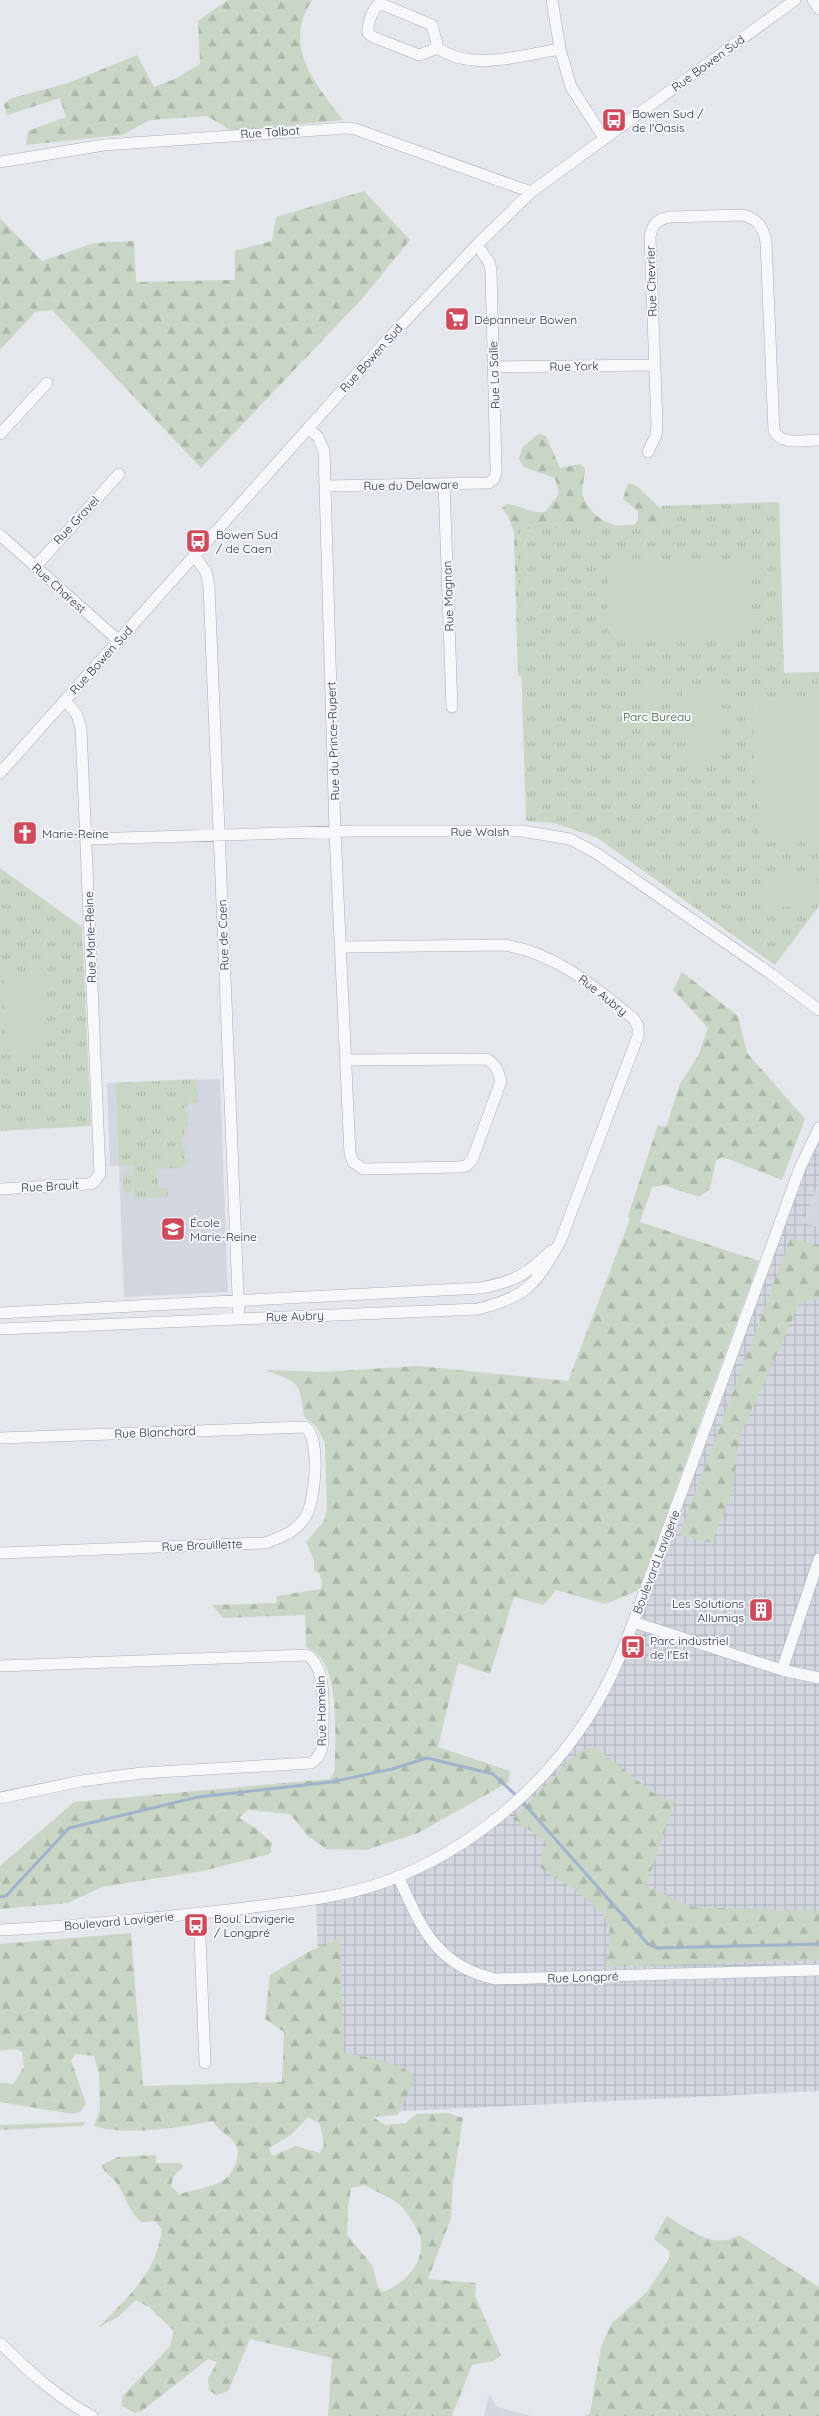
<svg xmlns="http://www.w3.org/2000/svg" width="819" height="2416" font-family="Quicksand,sans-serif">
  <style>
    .built { fill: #d2d6de }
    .industrial { fill: url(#industrial-grid) }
    .forest { fill: url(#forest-firs); fill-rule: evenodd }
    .park { fill: url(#park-tufts) }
    .garden { fill: #c9d6c5 }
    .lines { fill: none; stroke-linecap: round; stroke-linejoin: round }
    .stream { stroke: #9fb4cc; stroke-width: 3 }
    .minor-casing { stroke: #a9aeb7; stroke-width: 12 }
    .minor { stroke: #f7f8fa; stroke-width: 11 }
    .labels { text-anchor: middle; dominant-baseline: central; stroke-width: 4; stroke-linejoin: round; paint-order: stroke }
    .street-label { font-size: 12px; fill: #2b3445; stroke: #f4f6f9 }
    .poi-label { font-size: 12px; fill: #2b3445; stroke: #f4f6f9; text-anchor: start }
    .park-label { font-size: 12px; fill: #3f6138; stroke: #f4f6f9 }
  </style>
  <defs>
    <pattern id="industrial-grid" width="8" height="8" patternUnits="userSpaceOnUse" patternTransform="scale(1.25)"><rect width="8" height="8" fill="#d2d6de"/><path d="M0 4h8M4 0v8" fill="none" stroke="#b4b8c0"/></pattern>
    <pattern id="forest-firs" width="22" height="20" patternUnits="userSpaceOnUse" patternTransform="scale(1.25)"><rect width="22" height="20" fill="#c9d6c5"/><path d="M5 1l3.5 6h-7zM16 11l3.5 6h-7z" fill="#adb8ab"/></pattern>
    <pattern id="park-tufts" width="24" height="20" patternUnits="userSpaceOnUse" patternTransform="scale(1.25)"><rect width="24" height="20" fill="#c9d6c5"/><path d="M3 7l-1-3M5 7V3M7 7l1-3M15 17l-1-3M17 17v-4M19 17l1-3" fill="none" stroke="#adb8ab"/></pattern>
  </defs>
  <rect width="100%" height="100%" fill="#e4e7ec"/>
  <path class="built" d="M 220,1079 L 228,1292 L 124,1297 L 119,1166 L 110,1166 L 107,1083 Z
    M 819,1182 L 819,1227 L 803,1223 Z
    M 489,2394 L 497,2407 L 531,2416 L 484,2416 Z"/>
  <path class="industrial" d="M 819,1128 L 819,1182 L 803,1223 L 819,1227 L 819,2091 L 323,2115 L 316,1899 L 326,1898 L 435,1857 L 535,1784 L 606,1685 Z"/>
  <path class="forest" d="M 228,0 L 312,0 C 282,47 315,83 343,120 L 232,131 L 207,116 L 150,120 L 122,135 L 26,145 L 28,131 L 66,117 L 60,98 L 7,115 L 4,104 L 12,98 L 68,83 L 137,55 L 154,87 L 175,79 L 200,64 L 198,21 Z
    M 364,191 L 410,240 L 361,300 L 201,468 L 52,310 L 35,312 L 0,350 L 0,218 L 42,261 L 94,243 L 134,241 L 136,282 L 235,280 L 235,251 L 272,241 L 276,217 Z
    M 538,434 L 546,436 L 560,468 L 580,464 L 585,468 C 586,477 580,486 583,496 C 590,517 613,530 634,525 L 638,520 L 638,511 L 623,499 L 628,483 L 637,486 L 661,509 L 661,526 L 570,667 L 518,676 L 514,532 L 508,516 L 502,508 L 507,504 C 521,505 532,514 545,512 L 559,494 L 555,478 L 523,467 L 519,459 L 522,448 Z
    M 682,972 L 738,1016 L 747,1053 L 805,1119 L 782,1180 L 723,1157 L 716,1160 L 710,1189 L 699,1197 L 663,1185 L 652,1187 L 640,1222 L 759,1261 L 639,1590 L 605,1604 L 556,1590 L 544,1605 L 514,1597 L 490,1674 L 458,1663 L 438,1747 L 510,1771 L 509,1782 L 418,1833 L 366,1850 L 326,1849 L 308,1836 L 290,1814 L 248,1810 L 239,1818 L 254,1827 L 272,1843 L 270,1854 L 203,1871 L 102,1887 L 68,1903 L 0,1909 L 0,1866 L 74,1802 L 330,1779 L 335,1770 C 334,1738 343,1659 306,1647 L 305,1615 L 223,1618 L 212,1605 L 276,1603 L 277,1596 L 321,1589 L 322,1581 L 319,1573 L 314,1571 L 314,1560 L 306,1542 L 324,1521 L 327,1509 L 325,1443 L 316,1426 L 304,1417 C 300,1380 299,1384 266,1370 L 322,1372 L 418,1366 L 568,1381 L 630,1219 L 628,1216 L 658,1125 L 666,1127 L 680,1084 L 698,1056 L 708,1028 L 673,990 Z
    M 791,1238 L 819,1245 L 819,1298 L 800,1302 L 740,1436 L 732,1492 L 712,1543 L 679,1535 Z
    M 595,1747 L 657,1796 L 675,1800 L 646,1886 L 693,1907 L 819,1911 L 819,1960 L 605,1967 C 607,1957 610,1946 610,1936 C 608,1903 563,1885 540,1867 L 544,1840 L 513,1819 L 573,1757 L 582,1750 Z
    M 131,1933 L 143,2086 L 282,2082 L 284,2032 L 265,2019 L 270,1975 L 310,1951 L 340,1938 L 344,2053 C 369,2058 396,2060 415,2077 L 398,2115 L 373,2117 L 385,2125 L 406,2123 L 416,2114 L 448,2113 L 463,2118 L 453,2182 L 451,2218 L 428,2279 L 476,2283 L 475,2296 L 501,2355 L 493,2361 L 472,2365 L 452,2416 L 328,2416 L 332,2358 L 250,2339 L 228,2391 L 216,2395 L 209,2390 L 208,2379 L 217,2362 L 208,2359 L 142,2411 L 135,2413 L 122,2406 L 122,2397 L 170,2346 L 174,2331 L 150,2308 L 136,2300 L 118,2317 L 98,2328 C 128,2296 156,2275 162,2229 L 155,2221 L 141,2222 C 128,2211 126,2195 116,2182 C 111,2175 104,2174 102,2165 L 118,2157 L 156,2155 L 156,2163 L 181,2163 L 183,2167 L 173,2177 L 171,2186 L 179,2194 C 190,2191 217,2186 225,2179 C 233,2173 240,2158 237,2147 C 233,2136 218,2132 213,2121 C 180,2128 126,2136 94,2126 L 100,2110 L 99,2074 L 94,2056 L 76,2054 L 71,2060 L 86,2104 L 81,2111 L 73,2114 L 0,2102 L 0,2083 L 13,2084 L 24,2067 L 22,2052 L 16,2049 L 0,2051 L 0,1944 ZM 308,2117 L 320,2124 L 324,2144 L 320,2153 L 296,2146 L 272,2156 L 269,2148 L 291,2135 ZM 365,2185 C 374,2191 395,2199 402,2207 C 408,2214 420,2231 421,2240 C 424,2265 403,2285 382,2292 L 378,2287 L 372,2265 L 347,2235 L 348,2206 L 351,2188 Z
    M 85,2122 L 83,2126 L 0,2130 L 0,2125 Z
    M 667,2216 C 688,2229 715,2251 739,2235 L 819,2287 L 819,2416 L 584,2416 L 590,2414 L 601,2347 L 612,2323 L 647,2292 L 670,2257 L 669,2251 L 654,2239 Z"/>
  <path class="park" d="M 779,502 L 784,673 L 819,672 L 819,906 L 775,965 L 596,837 L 554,823 L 526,821 L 517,529 L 661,524 L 661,506 Z
    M 0,868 L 82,927 L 91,1126 L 0,1131 Z
    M 197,1079 L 198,1103 L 188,1103 L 184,1109 L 188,1114 L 188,1125 L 184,1126 L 185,1138 L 181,1138 L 182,1148 L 185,1148 L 185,1159 L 189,1159 L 189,1163 L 183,1164 L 183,1168 L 157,1169 L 158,1188 L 168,1188 L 168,1197 L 134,1199 L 133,1165 L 119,1166 L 116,1083 Z
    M 125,1172 L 129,1172 C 134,1176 134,1188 130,1193 L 126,1193 L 123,1189 L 123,1174 Z"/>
  <path class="garden" d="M 749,560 L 752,638 L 610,642 L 607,564 Z
    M 712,685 L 716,690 L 720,758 L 716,763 L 690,764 L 687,761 L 683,690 L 688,686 Z
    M 633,686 L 668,686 L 669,703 L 634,703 Z
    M 819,698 L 819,839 L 759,841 L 752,700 Z
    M 809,876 L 817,881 L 818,892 L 808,905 L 764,909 L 762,878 Z
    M 43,978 L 44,1051 L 6,1052 L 4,979 Z"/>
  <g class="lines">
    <path class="stream" d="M 0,1897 L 6,1896 L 69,1828 L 198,1797 L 331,1782 L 392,1769 L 427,1758 L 493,1774 L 519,1798 L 648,1944 L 657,1948 L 819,1944"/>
    <defs>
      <path id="minor" d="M 552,0 L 560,49 L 571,87 L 604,138
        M 813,0 L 819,9
        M 438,48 L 419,55 L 373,37 L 368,33 C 367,24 372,11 378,5 L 384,5 L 432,25 L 438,48 C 471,72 523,55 560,49
        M 0,162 L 104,145 L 346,128 L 355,129 L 531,192
        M 494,367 L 654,365
        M 308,428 L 318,437 L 324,451 L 335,832 L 350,1154 L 353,1162 L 363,1169 L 458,1167 L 466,1166 L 472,1160 L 501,1081 C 498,1070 496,1065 487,1059 L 347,1060
        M 0,434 L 47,383
        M 648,452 L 656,435 L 657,425 L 650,237 C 652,225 657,219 670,217 L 743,215 C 758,219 763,227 766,242 L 774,431 C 782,446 805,440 819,440
        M 444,484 L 452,707
        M 325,486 L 489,483 L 494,479 L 496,472 L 491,270 L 489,262 L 477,245
        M 0,535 L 119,641
        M 194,555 L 206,572 L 209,586 L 239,1319
        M 35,567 L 119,474
        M 0,773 L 388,339 L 477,245 L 531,192 L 795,0
        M 87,839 L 352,831 L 522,831 L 570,839 L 596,853 L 771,974 L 819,1010
        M 0,1189 L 88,1184 L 93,1183 L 100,1174 L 81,728 L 77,715 L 65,700
        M 0,1313 L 481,1288 C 515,1281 526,1275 551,1251
        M 0,1329 L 478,1309 C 527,1297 536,1284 560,1242 L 638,1036 L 638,1027 L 634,1019 C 595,987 556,953 504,945 L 341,947
        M 0,1438 L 305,1427 C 321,1437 316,1504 304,1519 C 293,1534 281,1537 265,1543 L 0,1553
        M 633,1622 L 782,1670 L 819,1678
        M 0,1666 L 307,1655 C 329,1668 322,1717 323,1741 C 322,1751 320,1757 311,1763 L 142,1773 L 81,1781 L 0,1798
        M 782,1670 L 819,1559
        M 398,1876 C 421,1927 435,1965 495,1979 L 819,1970
        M 199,1913 L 205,2063
        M 0,1930 C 79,1926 158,1918 237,1909 C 289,1902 340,1899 390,1880 C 471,1849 542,1789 589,1716 C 613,1679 628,1637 643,1596 C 659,1553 675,1511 691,1467 C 728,1368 764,1268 800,1168 L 819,1128
        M 0,2343 C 29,2371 56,2397 92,2416"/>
    </defs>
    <use href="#minor" class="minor-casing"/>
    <use href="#minor" class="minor"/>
  </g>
  <defs>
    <symbol id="bus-square" viewBox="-11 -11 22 22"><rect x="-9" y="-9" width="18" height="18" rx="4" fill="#d1495b" stroke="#f4f6f9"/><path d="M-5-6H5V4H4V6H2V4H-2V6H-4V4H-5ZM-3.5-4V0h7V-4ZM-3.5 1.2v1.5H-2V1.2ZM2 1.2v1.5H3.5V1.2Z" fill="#fff"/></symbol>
    <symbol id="supermarket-square" viewBox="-11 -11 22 22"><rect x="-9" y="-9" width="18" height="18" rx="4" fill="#d1495b" stroke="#f4f6f9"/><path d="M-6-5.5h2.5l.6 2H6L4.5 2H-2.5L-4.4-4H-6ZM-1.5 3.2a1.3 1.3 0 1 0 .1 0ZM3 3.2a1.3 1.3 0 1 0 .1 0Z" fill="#fff"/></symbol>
    <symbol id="church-square" viewBox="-11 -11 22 22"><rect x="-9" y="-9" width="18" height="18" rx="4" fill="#d1495b" stroke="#f4f6f9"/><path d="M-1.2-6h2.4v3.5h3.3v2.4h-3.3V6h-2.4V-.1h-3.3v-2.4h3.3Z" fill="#fff"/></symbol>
    <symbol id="school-square" viewBox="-11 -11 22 22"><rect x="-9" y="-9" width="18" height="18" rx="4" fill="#d1495b" stroke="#f4f6f9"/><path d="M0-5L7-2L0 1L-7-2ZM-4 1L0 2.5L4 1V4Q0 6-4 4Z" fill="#fff"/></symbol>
    <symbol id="building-square" viewBox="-11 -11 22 22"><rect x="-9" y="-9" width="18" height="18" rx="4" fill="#d1495b" stroke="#f4f6f9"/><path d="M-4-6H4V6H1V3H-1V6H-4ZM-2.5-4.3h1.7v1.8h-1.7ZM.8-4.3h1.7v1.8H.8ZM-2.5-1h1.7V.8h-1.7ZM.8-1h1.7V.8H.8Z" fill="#fff"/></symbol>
  </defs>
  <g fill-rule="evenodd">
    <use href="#bus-square" x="600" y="106" width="28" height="28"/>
    <use href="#supermarket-square" x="443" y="305" width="28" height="28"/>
    <use href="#bus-square" x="184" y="527" width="28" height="28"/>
    <use href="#church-square" x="11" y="819" width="28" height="28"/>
    <use href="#school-square" x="159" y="1215" width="28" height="28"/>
    <use href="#building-square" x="747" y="1596" width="28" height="28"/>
    <use href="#bus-square" x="619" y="1633" width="28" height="28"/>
    <use href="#bus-square" x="182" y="1911" width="28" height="28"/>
  </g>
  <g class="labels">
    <g class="street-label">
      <text transform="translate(708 63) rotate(-36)">Rue Bowen Sud</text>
      <text transform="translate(270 132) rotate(-4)">Rue Talbot</text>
      <text transform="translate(651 281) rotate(-92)">Rue Chevrier</text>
      <text transform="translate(371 358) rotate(-48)">Rue Bowen Sud</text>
      <text transform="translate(574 366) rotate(-1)">Rue York</text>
      <text transform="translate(494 375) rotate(-92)">Rue La Salle</text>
      <text transform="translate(411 485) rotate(-1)">Rue du Delaware</text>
      <text transform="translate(76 520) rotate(-47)">Rue Gravel</text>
      <text transform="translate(59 588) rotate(42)">Rue Charest</text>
      <text transform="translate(448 596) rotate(-92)">Rue Magnan</text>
      <text transform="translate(101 660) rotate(-48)">Rue Bowen Sud</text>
      <text transform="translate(333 741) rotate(-92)">Rue du Prince-Rupert</text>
      <text x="480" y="831">Rue Walsh</text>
      <text transform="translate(223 935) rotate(-92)">Rue de Caen</text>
      <text transform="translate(90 937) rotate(-92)">Rue Marie-Reine</text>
      <text transform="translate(603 995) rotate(38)">Rue Aubry</text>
      <text transform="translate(50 1186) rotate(-3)">Rue Brault</text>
      <text transform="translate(295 1316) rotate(-2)">Rue Aubry</text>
      <text transform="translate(155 1432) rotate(-2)">Rue Blanchard</text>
      <text transform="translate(202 1545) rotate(-2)">Rue Brouillette</text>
      <text transform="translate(656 1562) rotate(-69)">Boulevard Lavigerie</text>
      <text transform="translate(321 1711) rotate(-91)">Rue Hamelin</text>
      <text transform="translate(119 1921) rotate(-5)">Boulevard Lavigerie</text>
      <text transform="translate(583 1977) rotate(-2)">Rue Longpré</text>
    </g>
    <g class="poi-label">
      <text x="632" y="113">Bowen Sud /<tspan x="632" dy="14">de l'Oasis</tspan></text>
      <text x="474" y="319">Dépanneur Bowen</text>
      <text x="216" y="534">Bowen Sud<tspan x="216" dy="14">/ de Caen</tspan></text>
      <text x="42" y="833">Marie-Reine</text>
      <text x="190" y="1222">École<tspan x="190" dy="14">Marie-Reine</tspan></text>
      <text x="744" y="1603" text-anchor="end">Les Solutions<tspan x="744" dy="14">Allumiqs</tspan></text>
      <text x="650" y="1640">Parc industriel<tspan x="650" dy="14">de l'Est</tspan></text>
      <text x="214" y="1918">Boul. Lavigerie<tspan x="214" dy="14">/ Longpré</tspan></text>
    </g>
    <g class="park-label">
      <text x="657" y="716">Parc Bureau</text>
    </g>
  </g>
</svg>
